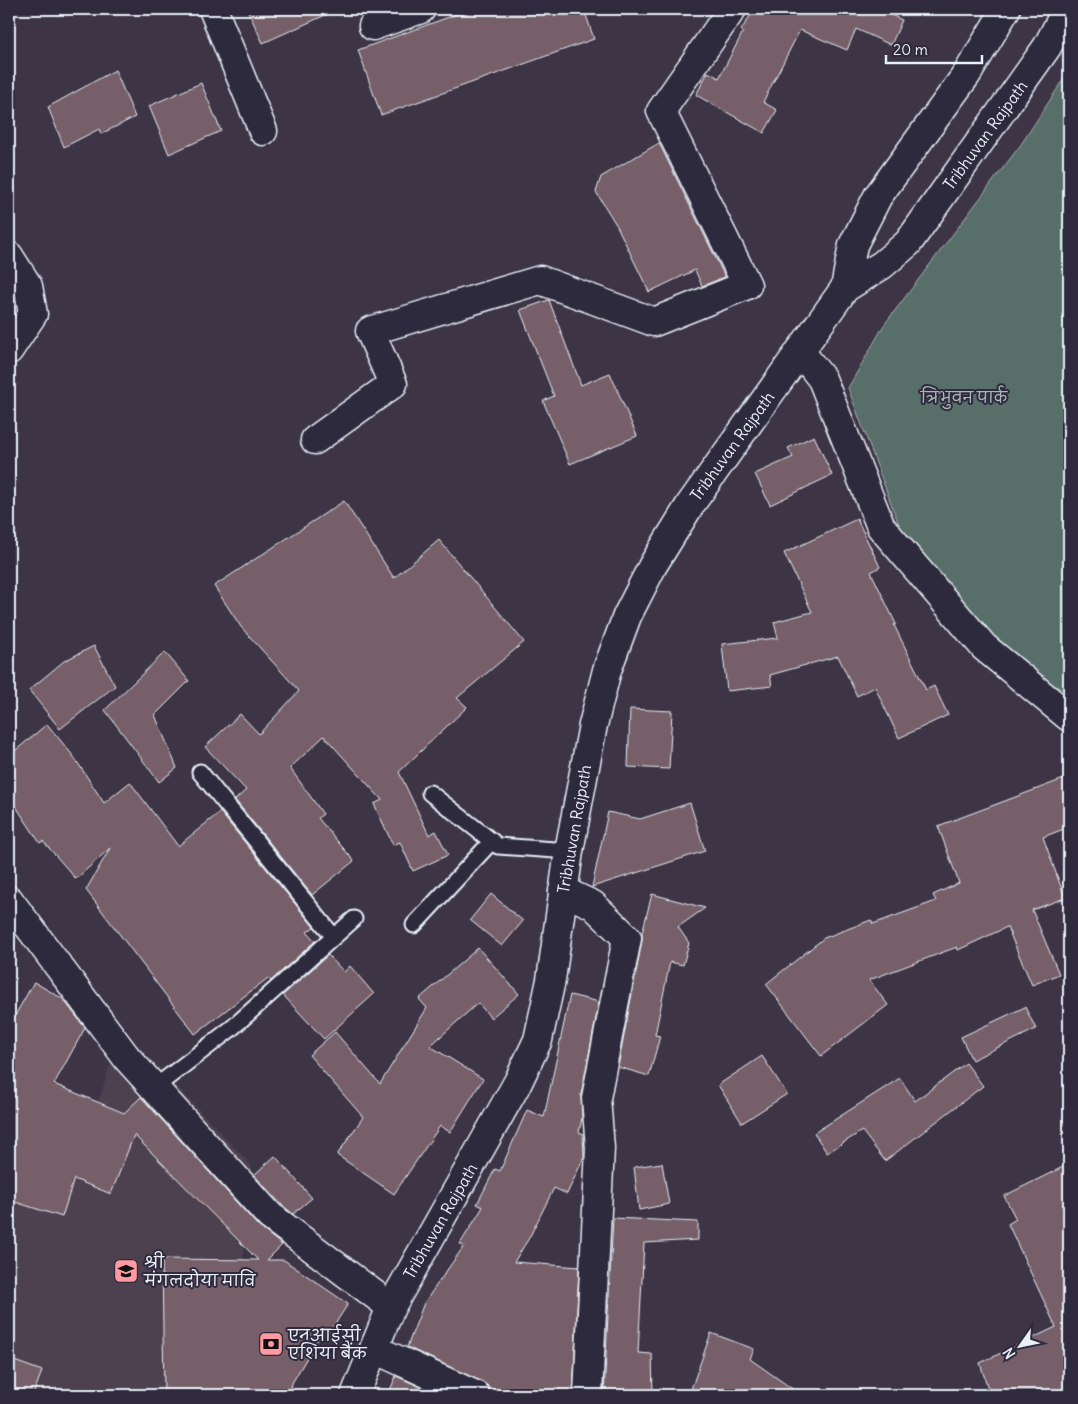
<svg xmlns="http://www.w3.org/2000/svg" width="1078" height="1404" font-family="Delius,'Playpen Sans Deva',sans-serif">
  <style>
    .built { fill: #4e4150 }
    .green { fill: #586e69; stroke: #a0b0b0 }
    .building { fill: #765e68; stroke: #e8f1f8 }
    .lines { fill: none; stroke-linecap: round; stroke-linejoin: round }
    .lane-casing { stroke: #e8f1f8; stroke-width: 19 }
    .street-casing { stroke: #e8f1f8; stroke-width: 31 }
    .highway-casing { stroke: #e8f1f8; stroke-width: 31 }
    .lane { stroke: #2f2a3d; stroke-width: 15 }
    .street { stroke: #2f2a3d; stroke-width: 28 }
    .highway { stroke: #2f2a3d; stroke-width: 28 }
    .labels { text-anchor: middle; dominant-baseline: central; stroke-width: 4; stroke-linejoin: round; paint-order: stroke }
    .street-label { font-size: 16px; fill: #e8f1f8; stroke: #2f2a3d }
    .park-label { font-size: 16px; fill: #a7b6b8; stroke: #2f2a3d }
    .poi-label { font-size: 16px; fill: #e8f1f8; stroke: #2f2a3d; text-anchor: start }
  </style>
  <rect width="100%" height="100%" fill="#3d3446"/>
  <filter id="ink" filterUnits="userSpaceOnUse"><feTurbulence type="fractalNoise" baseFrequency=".02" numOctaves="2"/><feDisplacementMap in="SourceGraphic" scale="10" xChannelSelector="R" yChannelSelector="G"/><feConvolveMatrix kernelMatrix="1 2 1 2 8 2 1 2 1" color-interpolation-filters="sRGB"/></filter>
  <g filter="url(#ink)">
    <path class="built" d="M 124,1031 L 251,1165 L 232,1395 L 9,1395 L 9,1158 L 74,1179 L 111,1062 Z"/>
    <path class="green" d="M 1069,71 L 1069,693 L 988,651 L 914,565 L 848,388 L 884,325 L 1022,143 Z"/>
    <path class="building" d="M 247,9 L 339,9 L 263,43 Z
      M 471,9 L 584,9 L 594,39 L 381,115 L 358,50 Z
      M 752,9 L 878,9 L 902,20 L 891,45 L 856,29 L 847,50 L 800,30 L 763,102 L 777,110 L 764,133 L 696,95 L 708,72 L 719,78 L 743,32 L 741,30 L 754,10 Z
      M 115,70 L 135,117 L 101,134 L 99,129 L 64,147 L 48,107 Z
      M 201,83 L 221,131 L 169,154 L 149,106 Z
      M 659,143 L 725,277 L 702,286 L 695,270 L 649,292 L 617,226 L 596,192 L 601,177 Z
      M 549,300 L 581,385 L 610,373 L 637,436 L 570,464 L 543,401 L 554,396 L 520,310 Z
      M 814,436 L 832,475 L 770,505 L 755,474 L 793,457 L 788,448 Z
      M 344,501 L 394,578 L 439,540 L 524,642 L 457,698 L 467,707 L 399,772 L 429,835 L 436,831 L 448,855 L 413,871 L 400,842 L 393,845 L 374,804 L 382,800 L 324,736 L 290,768 L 323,814 L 318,818 L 354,861 L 312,895 L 235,800 L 246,790 L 205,747 L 240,714 L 259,734 L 299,691 L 241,627 L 214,586 Z
      M 857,519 L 880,567 L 871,572 L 896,624 L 894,625 L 926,690 L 934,686 L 948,715 L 899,738 L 875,687 L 857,696 L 838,656 L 770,675 L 772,686 L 727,691 L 722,644 L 778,638 L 774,622 L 812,612 L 784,553 Z
      M 94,646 L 115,686 L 60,729 L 29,690 L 64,661 Z
      M 165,652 L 189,681 L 155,715 L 177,768 L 159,782 L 105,710 Z
      M 630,709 L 672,711 L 669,769 L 628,767 Z
      M 47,724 L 74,757 L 104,803 L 130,782 L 178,846 L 220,812 L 314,927 L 307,932 L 315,941 L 271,981 L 268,978 L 195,1034 L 86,890 L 110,848 L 76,879 L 43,841 L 40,843 L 9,796 L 9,756 Z
      M 1069,777 L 1069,827 L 1043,837 L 1065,898 L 1032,910 L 1059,974 L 1032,985 L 1007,927 L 958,950 L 957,947 L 869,980 L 888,1005 L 821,1056 L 766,984 L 824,938 L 871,920 L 873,924 L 936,901 L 933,895 L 959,883 L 938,826 Z
      M 690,803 L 705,851 L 592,887 L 608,812 L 640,819 Z
      M 491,894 L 523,921 L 502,946 L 470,920 Z
      M 652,894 L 705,908 L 678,927 L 689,943 L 683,965 L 670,962 L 655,1035 L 660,1036 L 649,1076 L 618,1067 L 642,941 L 642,933 Z
      M 478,948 L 519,994 L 491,1018 L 478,1003 L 430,1046 L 483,1079 L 450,1132 L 440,1126 L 394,1194 L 337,1155 L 363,1117 L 309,1055 L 335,1032 L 380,1084 L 427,1008 L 419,999 Z
      M 328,955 L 344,972 L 350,966 L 374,994 L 324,1039 L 283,995 Z
      M 34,982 L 63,999 L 85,1028 L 54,1084 L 124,1113 L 141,1097 L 258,1226 L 282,1245 L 267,1260 L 284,1260 L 348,1304 L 326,1338 L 321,1334 L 292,1383 L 290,1395 L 164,1395 L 162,1259 L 258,1260 L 134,1135 L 111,1194 L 74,1179 L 62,1217 L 9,1200 L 9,1026 Z
      M 570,995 L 599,1002 L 581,1095 L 582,1118 L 579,1132 L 583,1134 L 584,1157 L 567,1194 L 554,1188 L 529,1238 L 514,1262 L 579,1267 L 573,1395 L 490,1395 L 488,1386 L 481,1381 L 407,1347 L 424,1303 L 464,1246 L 460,1244 L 483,1207 L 477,1204 L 495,1169 L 500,1171 L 527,1110 L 544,1117 Z
      M 1025,1007 L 1036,1029 L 972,1060 L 961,1037 Z
      M 762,1056 L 787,1094 L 742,1123 L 718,1085 Z
      M 966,1063 L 983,1086 L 885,1161 L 862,1131 L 827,1153 L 814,1133 L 900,1078 L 915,1101 Z
      M 275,1156 L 312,1198 L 293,1214 L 281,1204 L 254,1175 Z
      M 662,1163 L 669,1204 L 639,1210 L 634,1167 Z
      M 1069,1164 L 1069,1395 L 990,1395 L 980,1363 L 1056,1327 L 1008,1224 L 1016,1219 L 1004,1196 Z
      M 613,1218 L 698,1222 L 698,1240 L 644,1243 L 638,1353 L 652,1354 L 653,1395 L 604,1395 Z
      M 711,1333 L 754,1349 L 750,1359 L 801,1395 L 689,1395 Z
      M 9,1359 L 42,1371 L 33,1395 L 9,1395 Z
      M 396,1376 L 438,1395 L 388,1395 Z"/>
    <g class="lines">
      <defs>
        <path id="lane" d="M 200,772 L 334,937
          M 430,793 L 498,846 L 569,851
          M 414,925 L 492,841
          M 154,1088 L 232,1028 L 354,919"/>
        <path id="street" d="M 213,9 L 263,131
          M 373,26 L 421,9
          M 9,256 L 28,286 L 33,314 L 9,350
          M 800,351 L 822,379 L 881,527 L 984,647 L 1069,717
          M 315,440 L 393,384 L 370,331 L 540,280 L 654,322 L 747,285 L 661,111 L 732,9
          M 563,891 L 593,905 L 627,938 L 596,1098 L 600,1148 L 588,1395
          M 9,900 L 127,1058 L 270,1216 L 391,1307
          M 374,1349 L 475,1395"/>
        <path id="highway" d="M 845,288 L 853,245 L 878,196 L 967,74 L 1006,9
          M 355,1395 L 391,1307 L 518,1082 L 538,1040 L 551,980 L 569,851 L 593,725 L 607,670 L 627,616 L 653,565 L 690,505 L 845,288 L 882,265 L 908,243 L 1047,47 L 1067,9"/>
      </defs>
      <use href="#lane" class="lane-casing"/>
      <use href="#street" class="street-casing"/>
      <use href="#highway" class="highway-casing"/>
      <use href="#lane" class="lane"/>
      <use href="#street" class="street"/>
      <use href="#highway" class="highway"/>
    </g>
  </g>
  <defs>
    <symbol id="school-square" viewBox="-11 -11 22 22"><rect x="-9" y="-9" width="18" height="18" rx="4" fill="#ff9aa2" stroke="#2f2a3d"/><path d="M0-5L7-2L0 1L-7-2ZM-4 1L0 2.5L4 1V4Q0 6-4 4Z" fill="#111"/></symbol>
    <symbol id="bank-square" viewBox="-11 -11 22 22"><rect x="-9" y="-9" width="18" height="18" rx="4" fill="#ff9aa2" stroke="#2f2a3d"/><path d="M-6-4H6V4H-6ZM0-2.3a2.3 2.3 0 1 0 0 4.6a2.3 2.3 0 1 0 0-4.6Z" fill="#111"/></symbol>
  </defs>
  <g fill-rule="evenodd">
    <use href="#school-square" x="112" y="1257" width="28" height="28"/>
    <use href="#bank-square" x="257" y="1330" width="28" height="28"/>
  </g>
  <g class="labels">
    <g class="street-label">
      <text transform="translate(985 135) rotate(-54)">Tribhuvan Rajpath</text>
      <text transform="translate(732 446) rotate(-54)">Tribhuvan Rajpath</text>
      <text transform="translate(574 829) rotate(-80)">Tribhuvan Rajpath</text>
      <text transform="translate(440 1221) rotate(-60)">Tribhuvan Rajpath</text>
    </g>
    <g class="park-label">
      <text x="964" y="397">त्रिभुवन पार्क</text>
    </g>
    <g class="poi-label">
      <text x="144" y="1262">श्री<tspan x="144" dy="18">मंगलदोया मावि</tspan></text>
      <text x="288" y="1335">एनआईसी<tspan x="288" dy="18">एशिया बैंक</tspan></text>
    </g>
  </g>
  <rect width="1078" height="1404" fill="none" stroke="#2f2a3d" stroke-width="30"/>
  <rect x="15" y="15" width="1048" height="1374" fill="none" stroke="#e8f1f8" stroke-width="2" filter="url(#ink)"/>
  <g transform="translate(1020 1346) rotate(237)" stroke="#2f2a3d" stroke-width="4" paint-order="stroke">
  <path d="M0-4L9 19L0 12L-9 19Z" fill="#e8f1f8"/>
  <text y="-8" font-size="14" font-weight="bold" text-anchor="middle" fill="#e8f1f8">N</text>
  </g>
  <path d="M886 55v8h96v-8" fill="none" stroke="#e8f1f8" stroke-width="2.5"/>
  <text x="893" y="55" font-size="15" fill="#e8f1f8" stroke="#2f2a3d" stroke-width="4" paint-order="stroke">20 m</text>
</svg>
